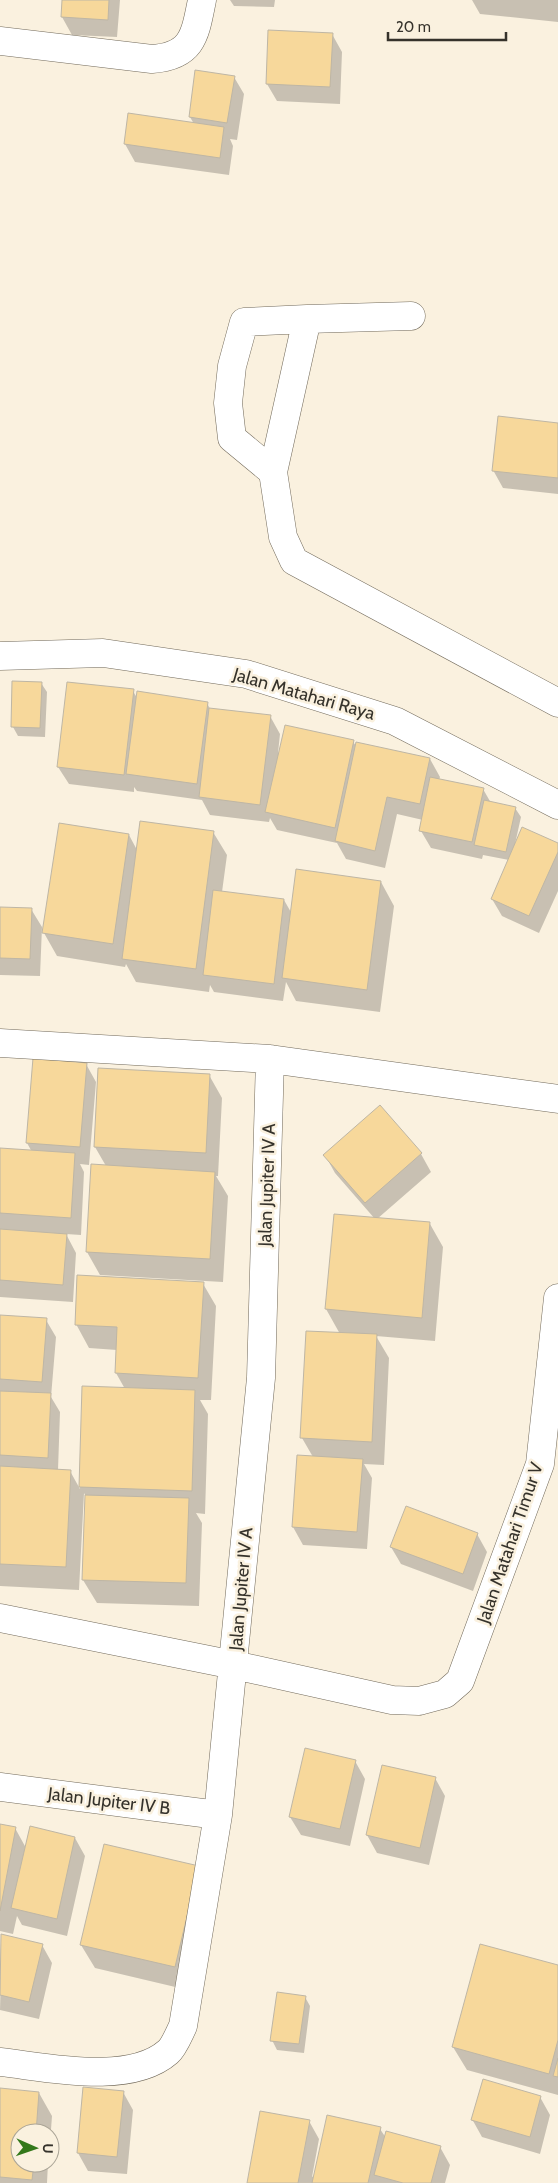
<svg xmlns="http://www.w3.org/2000/svg" width="558" height="2183" font-family="Cabin,sans-serif">
  <style>
    .shadow { fill: #0003 }
    .building { fill: #f7d89b; stroke: #beb6a5 }
    .lines { fill: none; stroke-linecap: round; stroke-linejoin: round }
    .minor-casing { stroke: #726a5b; stroke-width: 29 }
    .minor { stroke: #fff; stroke-width: 28 }
    .labels { text-anchor: middle; dominant-baseline: central; stroke-width: 5; stroke-linejoin: round; paint-order: stroke }
    .street-label { font-size: 18px; fill: #35322b; stroke: #faf1df }
  </style>
  <rect width="100%" height="100%" fill="#faf1df"/>
  <path class="shadow" d="M 63,0 L 120,0 L 117,37 L 72,35 L 62,17 Z
    M 230,0 L 275,0 L 274,7 L 234,6 Z
    M 472,0 L 558,0 L 558,22 L 480,14 Z
    M 332,34 L 342,52 L 340,104 L 277,101 L 267,84 Z
    M 197,71 L 234,77 L 244,94 L 237,140 L 230,139 L 233,146 L 229,175 L 135,162 L 125,144 L 194,124 L 190,117 Z
    M 558,424 L 558,494 L 503,488 L 493,470 Z
    M 41,683 L 47,692 L 45,737 L 18,736 L 13,727 Z
    M 133,691 L 137,698 L 207,703 L 210,709 L 270,716 L 280,734 L 278,753 L 353,742 L 357,747 L 430,759 L 440,777 L 439,780 L 483,789 L 491,803 L 515,808 L 521,817 L 515,844 L 558,844 L 558,891 L 539,933 L 502,916 L 492,899 L 509,860 L 483,855 L 482,859 L 431,848 L 421,831 L 423,820 L 397,814 L 385,868 L 346,859 L 337,843 L 277,830 L 270,818 L 269,822 L 210,815 L 202,800 L 137,791 L 134,787 L 134,792 L 69,784 L 58,767 Z
    M 213,832 L 227,855 L 222,892 L 284,900 L 292,914 L 381,882 L 394,906 L 380,1012 L 296,1001 L 286,982 L 283,1001 L 214,992 L 210,985 L 209,992 L 136,982 L 126,964 L 125,967 L 57,956 L 44,933 L 129,835 L 137,850 Z
    M 0,908 L 31,909 L 42,927 L 40,976 L 0,975 Z
    M 86,1064 L 96,1082 L 89,1165 L 80,1164 L 84,1172 L 81,1235 L 66,1234 L 76,1253 L 73,1302 L 0,1297 L 0,1150 L 32,1152 L 27,1143 Z
    M 209,1075 L 222,1098 L 218,1176 L 216,1176 L 228,1196 L 223,1282 L 100,1275 L 87,1252 L 106,1166 L 95,1147 Z
    M 380,1107 L 421,1154 L 431,1172 L 377,1219 L 430,1224 L 443,1247 L 435,1341 L 376,1336 L 389,1358 L 384,1465 L 364,1464 L 372,1478 L 367,1549 L 303,1545 L 293,1527 L 313,1457 L 302,1438 L 340,1334 L 326,1309 L 335,1215 L 375,1219 L 335,1173 L 325,1155 Z
    M 202,1282 L 216,1306 L 211,1400 L 200,1400 L 208,1414 L 205,1514 L 196,1513 L 202,1523 L 199,1606 L 97,1603 L 83,1580 L 86,1497 L 84,1493 L 79,1590 L 0,1586 L 0,1316 L 46,1320 L 56,1337 L 51,1397 L 60,1412 L 58,1470 L 70,1471 L 80,1489 L 83,1388 L 125,1389 L 116,1373 L 117,1350 L 89,1348 L 76,1324 Z
    M 477,1534 L 487,1552 L 473,1591 L 401,1564 L 391,1547 Z
    M 355,1761 L 365,1779 L 350,1846 L 301,1835 L 290,1817 Z
    M 383,1766 L 435,1778 L 445,1796 L 429,1865 L 377,1853 L 367,1835 Z
    M 0,1826 L 15,1828 L 26,1848 L 75,1838 L 85,1856 L 67,1936 L 22,1925 L 17,1916 L 13,1934 L 0,1931 Z
    M 198,1867 L 188,1990 L 95,1968 L 81,1945 Z
    M 2,1936 L 42,1945 L 52,1963 L 39,2019 L 0,2010 Z
    M 558,1966 L 558,2095 L 467,2070 L 453,2047 Z
    M 305,1997 L 310,2006 L 304,2053 L 277,2050 L 272,2040 Z
    M 0,2090 L 39,2093 L 52,2116 L 50,2143 L 50,2133 L 20,2133 L 20,2163 L 48,2163 L 47,2183 L 0,2183 Z
    M 123,2092 L 133,2110 L 127,2174 L 88,2171 L 78,2153 Z
    M 540,2097 L 550,2115 L 540,2154 L 482,2137 L 472,2119 Z
    M 309,2121 L 319,2139 L 312,2177 L 380,2129 L 386,2138 L 440,2147 L 450,2165 L 445,2183 L 248,2183 Z"/>
  <path class="building" d="M 62,0 L 109,0 L 108,20 L 61,17 Z
    M 268,30 L 333,33 L 330,87 L 266,84 Z
    M 195,70 L 235,76 L 227,123 L 189,117 Z
    M 128,113 L 224,127 L 220,158 L 124,144 Z
    M 498,416 L 558,423 L 558,478 L 492,471 Z
    M 12,681 L 42,682 L 40,728 L 11,727 Z
    M 67,682 L 134,689 L 124,775 L 57,767 Z
    M 137,691 L 208,702 L 197,784 L 126,774 Z
    M 209,708 L 271,715 L 260,805 L 199,797 Z
    M 285,725 L 354,740 L 335,828 L 265,812 Z
    M 356,742 L 430,758 L 420,804 L 387,797 L 375,851 L 335,841 Z
    M 430,777 L 484,788 L 472,842 L 419,831 Z
    M 484,800 L 516,807 L 506,852 L 474,845 Z
    M 140,821 L 214,831 L 196,969 L 122,959 Z
    M 59,823 L 129,834 L 113,944 L 42,933 Z
    M 522,827 L 558,843 L 558,852 L 529,916 L 491,899 Z
    M 296,869 L 381,881 L 367,990 L 282,978 Z
    M 213,890 L 284,899 L 274,984 L 203,975 Z
    M 0,907 L 32,908 L 30,959 L 0,958 Z
    M 33,1058 L 87,1063 L 80,1147 L 26,1143 Z
    M 98,1068 L 210,1074 L 206,1153 L 94,1147 Z
    M 380,1105 L 422,1153 L 365,1203 L 323,1155 Z
    M 0,1148 L 75,1153 L 71,1218 L 0,1213 Z
    M 91,1164 L 215,1172 L 210,1259 L 86,1252 Z
    M 334,1214 L 430,1222 L 422,1318 L 325,1309 Z
    M 0,1229 L 67,1234 L 63,1285 L 0,1280 Z
    M 77,1275 L 204,1282 L 198,1378 L 115,1373 L 117,1327 L 75,1325 Z
    M 0,1315 L 47,1318 L 42,1382 L 0,1379 Z
    M 306,1331 L 377,1334 L 372,1442 L 300,1438 Z
    M 82,1386 L 195,1390 L 192,1491 L 79,1487 Z
    M 0,1391 L 51,1393 L 48,1458 L 0,1455 Z
    M 297,1455 L 363,1459 L 357,1532 L 292,1527 Z
    M 0,1466 L 71,1470 L 66,1567 L 0,1564 Z
    M 85,1495 L 189,1498 L 186,1583 L 82,1580 Z
    M 406,1506 L 478,1533 L 463,1574 L 390,1547 Z
    M 305,1748 L 356,1760 L 340,1829 L 289,1817 Z
    M 382,1765 L 436,1777 L 420,1848 L 366,1835 Z
    M 0,1824 L 16,1827 L 0,1911 Z
    M 30,1826 L 75,1837 L 57,1919 L 11,1908 Z
    M 104,1844 L 199,1866 L 175,1967 L 80,1945 Z
    M 1,1934 L 43,1944 L 29,2002 L 0,1995 Z
    M 480,1944 L 558,1965 L 558,2040 L 549,2074 L 452,2047 Z
    M 277,1992 L 306,1996 L 299,2044 L 270,2041 Z
    M 558,2058 L 558,2077 L 553,2076 Z
    M 483,2079 L 541,2096 L 530,2137 L 471,2120 Z
    M 83,2087 L 124,2091 L 117,2157 L 77,2153 Z
    M 0,2088 L 39,2092 L 36,2133 L 20,2133 L 20,2163 L 34,2163 L 32,2180 L 0,2177 Z
    M 260,2111 L 310,2120 L 298,2183 L 247,2183 Z
    M 327,2115 L 381,2127 L 368,2183 L 312,2183 Z
    M 386,2131 L 441,2146 L 431,2183 L 403,2183 L 374,2175 Z"/>
  <g class="lines">
    <defs>
      <path id="minor" d="M 0,41 L 152,59 C 193,56 195,35 202,0
        M 411,316 L 307,319 L 273,472 L 283,537 L 294,561 L 558,703
        M 273,472 L 232,438 L 228,403 L 232,366 L 244,322 L 307,319
        M 0,656 L 103,653 L 246,674 L 395,721 L 558,805
        M 0,1043 L 270,1059 L 558,1099
        M 0,1618 L 234,1665 L 392,1700 L 419,1701 L 445,1694 L 460,1681 L 540,1464 L 558,1298
        M 0,1787 L 218,1815
        M 0,2062 C 47,2067 129,2086 168,2052 C 174,2047 179,2034 183,2026 L 218,1815 L 261,1378 L 270,1059"/>
    </defs>
    <use href="#minor" class="minor-casing"/>
    <use href="#minor" class="minor"/>
  </g>
  <g class="labels">
    <g class="street-label">
      <text transform="translate(304 694) rotate(16)">Jalan Matahari Raya</text>
      <text transform="translate(267 1185) rotate(-88)">Jalan Jupiter IV A</text>
      <text transform="translate(510 1543) rotate(-71)">Jalan Matahari Timur V</text>
      <text transform="translate(241 1589) rotate(-85)">Jalan Jupiter IV A</text>
      <text transform="translate(109 1801) rotate(7)">Jalan Jupiter IV B</text>
    </g>
  </g>
  <g transform="translate(35 2148) rotate(92)"><circle r="24" fill="#faf1df" stroke="#aba597"/>
  <path d="M0-4L9 19L0 12L-9 19Z" fill="#33781a"/>
  <text y="-8" font-size="14" font-weight="bold" text-anchor="middle" fill="#35322b">U</text>
  </g>
  <path d="M388 32v8h118v-8" fill="none" stroke="#35322b" stroke-width="2.5"/>
  <text x="396" y="32" font-size="15" fill="#35322b" stroke="#faf1df" stroke-width="4" paint-order="stroke">20 m</text>
</svg>
